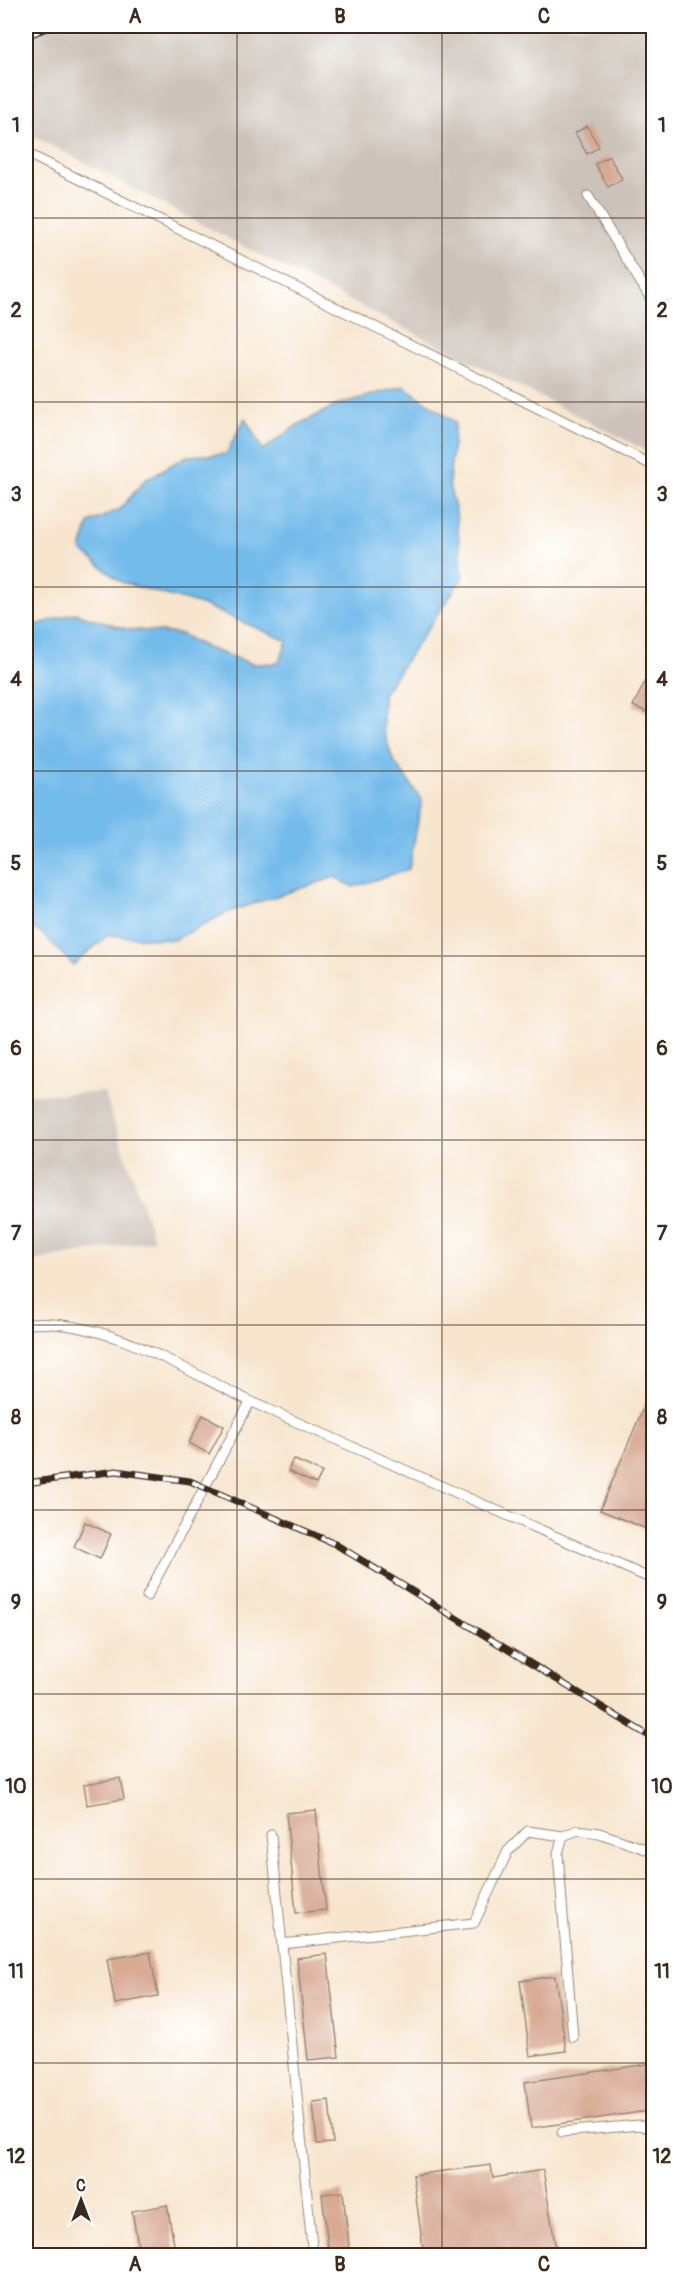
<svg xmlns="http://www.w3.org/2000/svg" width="679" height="2281" font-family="Pangolin,sans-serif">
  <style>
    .industrial { fill: #ccc2b9 }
    .water { fill: #73bbeb; stroke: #577284; stroke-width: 1.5 }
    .building { fill: #d8aa94 }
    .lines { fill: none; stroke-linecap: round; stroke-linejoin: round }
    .service-casing { stroke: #998876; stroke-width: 11 }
    .service { stroke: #fff; stroke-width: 9 }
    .rail-casing { stroke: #3b2a1e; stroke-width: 7 }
    .rail { stroke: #fff; stroke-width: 4.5; stroke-dasharray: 14; stroke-linecap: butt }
    .grid { fill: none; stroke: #3b2a1e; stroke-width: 1.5; stroke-opacity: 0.55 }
    .neatline { fill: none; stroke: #3b2a1e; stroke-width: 2 }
    .grid-label { font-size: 20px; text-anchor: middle; font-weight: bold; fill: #3b2a1e }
  </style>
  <rect width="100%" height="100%" fill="#fff"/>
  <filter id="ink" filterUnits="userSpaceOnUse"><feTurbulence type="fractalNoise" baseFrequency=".0167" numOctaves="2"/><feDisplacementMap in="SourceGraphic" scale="12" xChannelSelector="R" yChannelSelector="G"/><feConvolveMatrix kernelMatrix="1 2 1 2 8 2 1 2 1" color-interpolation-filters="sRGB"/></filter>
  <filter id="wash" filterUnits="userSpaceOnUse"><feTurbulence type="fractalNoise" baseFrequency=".008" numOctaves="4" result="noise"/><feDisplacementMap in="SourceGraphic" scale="24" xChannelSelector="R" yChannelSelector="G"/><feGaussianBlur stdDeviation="1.35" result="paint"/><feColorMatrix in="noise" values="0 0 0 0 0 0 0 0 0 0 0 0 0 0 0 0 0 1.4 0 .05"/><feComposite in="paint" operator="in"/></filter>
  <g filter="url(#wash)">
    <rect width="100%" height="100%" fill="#f7e5ce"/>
    <path class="industrial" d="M 26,26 L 653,26 L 653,454 L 254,252 L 26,132 Z
      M 104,1092 L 154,1240 L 26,1262 L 26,1095 Z"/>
    <path class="water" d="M 404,386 L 455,422 L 449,484 L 456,513 L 463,577 L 383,694 L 383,730 L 393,760 L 422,800 L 409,869 L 353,887 L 335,877 L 228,912 L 174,940 L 108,935 L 73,965 L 44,935 L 26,924 L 26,628 L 75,613 L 127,629 L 181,634 L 207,648 L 253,664 L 279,663 L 287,641 L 205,606 L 121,582 L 81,550 L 89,523 L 120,509 L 146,479 L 187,456 L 226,454 L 245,418 L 263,450 L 296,426 L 339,404 Z"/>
    <g id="blocks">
      <path class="building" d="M 587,126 L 599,147 L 587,154 L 575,133 Z
        M 609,156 L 622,179 L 608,187 L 595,164 Z
        M 654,664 L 654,715 L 633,706 Z
        M 653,1385 L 654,1385 L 654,1532 L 600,1510 Z
        M 203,1415 L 224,1426 L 209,1454 L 189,1443 Z
        M 293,1459 L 322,1472 L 316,1484 L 288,1471 Z
        M 85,1522 L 111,1534 L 100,1559 L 74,1547 Z
        M 120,1778 L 124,1799 L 87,1805 L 84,1784 Z
        M 316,1810 L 326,1910 L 296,1913 L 286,1813 Z
        M 150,1952 L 158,1996 L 115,2004 L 107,1959 Z
        M 327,1954 L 339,2057 L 308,2060 L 297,1958 Z
        M 555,1976 L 566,2051 L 530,2056 L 520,1981 Z
        M 654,2063 L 654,2110 L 531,2128 L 525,2082 Z
        M 329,2100 L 333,2143 L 317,2144 L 313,2102 Z
        M 491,2165 L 493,2178 L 543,2170 L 557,2256 L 424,2256 L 413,2175 Z
        M 343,2192 L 350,2256 L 329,2256 L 322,2194 Z
        M 167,2205 L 176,2256 L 140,2256 L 132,2211 Z"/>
    </g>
  </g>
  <g filter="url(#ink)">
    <use href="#blocks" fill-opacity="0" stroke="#998876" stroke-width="1.5"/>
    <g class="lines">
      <defs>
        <path id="service" d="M 26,153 L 654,466
          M 588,196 L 654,304
          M 26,1324 C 112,1317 191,1376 267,1409 C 396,1466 525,1523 654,1580
          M 147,1596 L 250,1402
          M 271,1835 L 313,2256
          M 282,1944 L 474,1923 L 508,1851 L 528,1831 L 563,1836
          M 573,2037 L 558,1853 L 563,1836 L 578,1830 L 599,1833 L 654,1852
          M 562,2132 L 639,2125 L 654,2130"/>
      </defs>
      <use href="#service" class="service-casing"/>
      <use href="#service" class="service"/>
      <defs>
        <path id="rail" d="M 26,36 L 52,26
          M 26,1483 L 116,1471 L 190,1481 L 335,1544 L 654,1739"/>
      </defs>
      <use href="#rail" class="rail-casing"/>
      <use href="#rail" class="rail"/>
    </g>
  </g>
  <path class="grid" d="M 237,26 L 237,2256M 442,26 L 442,2256M 26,218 L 654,218M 26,402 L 654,402M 26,587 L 654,587M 26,771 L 654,771M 26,956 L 654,956M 26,1140 L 654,1140M 26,1325 L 654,1325M 26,1510 L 654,1510M 26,1694 L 654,1694M 26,1879 L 654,1879M 26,2063 L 654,2063"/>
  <rect width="679" height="2281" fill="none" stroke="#fff" stroke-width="66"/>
  <g transform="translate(81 2200)" stroke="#ffffff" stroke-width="4.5" paint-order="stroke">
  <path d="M0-4.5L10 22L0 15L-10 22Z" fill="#3b2a1e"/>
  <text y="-9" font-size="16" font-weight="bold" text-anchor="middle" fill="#3b2a1e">С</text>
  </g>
  <rect x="33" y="33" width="613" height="2215" class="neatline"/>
  <g class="grid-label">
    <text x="135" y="23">A</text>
    <text x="340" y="23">B</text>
    <text x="544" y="23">C</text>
    <text x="16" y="132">1</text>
    <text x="662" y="132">1</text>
    <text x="16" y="317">2</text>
    <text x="662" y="317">2</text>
    <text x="16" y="501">3</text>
    <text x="662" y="501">3</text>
    <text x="16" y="686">4</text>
    <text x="662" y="686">4</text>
    <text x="16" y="870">5</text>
    <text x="662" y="870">5</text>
    <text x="16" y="1055">6</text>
    <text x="662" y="1055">6</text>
    <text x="16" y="1240">7</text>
    <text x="662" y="1240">7</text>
    <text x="16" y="1424">8</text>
    <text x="662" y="1424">8</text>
    <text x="16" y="1609">9</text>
    <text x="662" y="1609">9</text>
    <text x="16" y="1793">10</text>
    <text x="662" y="1793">10</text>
    <text x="16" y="1978">11</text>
    <text x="662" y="1978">11</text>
    <text x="16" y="2163">12</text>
    <text x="662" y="2163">12</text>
    <text x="135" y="2271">A</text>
    <text x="340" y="2271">B</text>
    <text x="544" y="2271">C</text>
  </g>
</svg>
